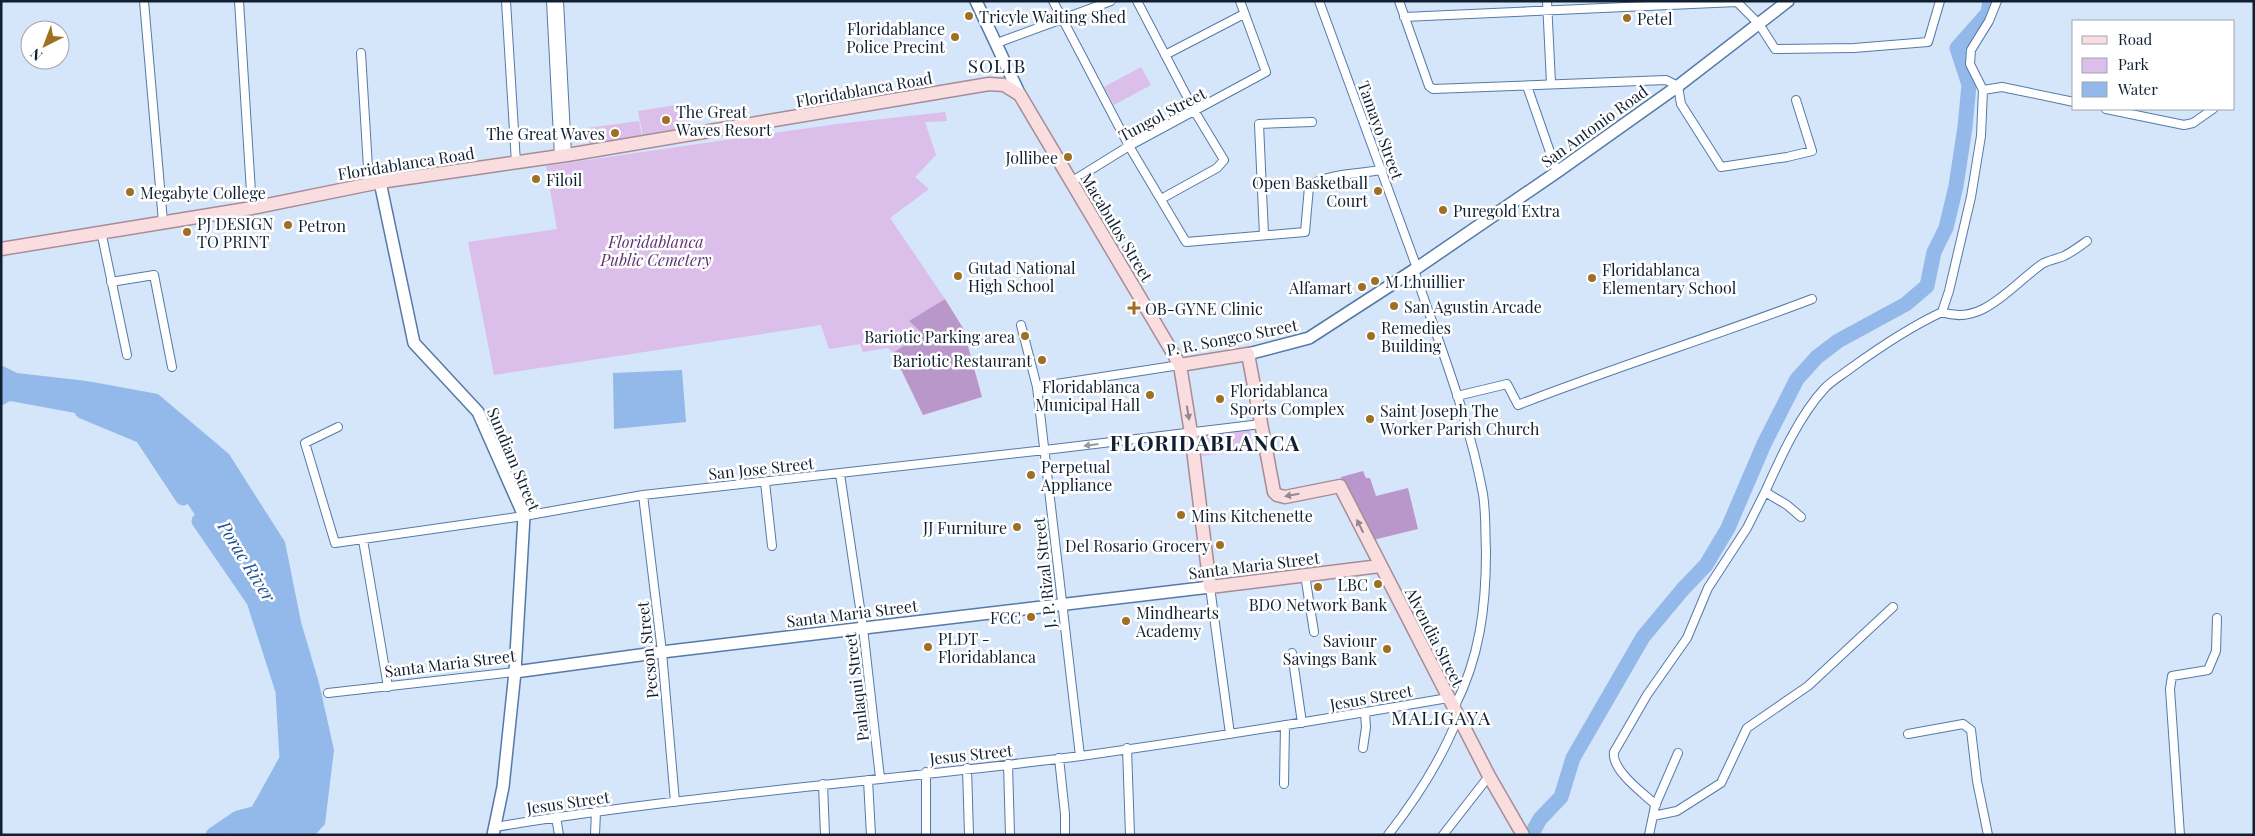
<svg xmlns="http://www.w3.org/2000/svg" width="2255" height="836" font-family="'Playfair Display',serif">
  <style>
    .green { fill: #dbbee9 }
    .forest { fill: #b997ca }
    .water { fill: #92b9ea }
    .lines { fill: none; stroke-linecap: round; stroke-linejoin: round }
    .river { stroke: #92b9ea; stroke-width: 15 }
    .street-casing { stroke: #557aa8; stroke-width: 10 }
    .secondary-casing { stroke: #557aa8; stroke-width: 14 }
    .primary-casing { stroke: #a68d95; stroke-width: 15 }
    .street { stroke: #fff; stroke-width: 8 }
    .secondary { stroke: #fff; stroke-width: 11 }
    .primary { stroke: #fadddf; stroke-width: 12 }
    .oneway { fill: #918891 }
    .oneway2 { fill: #939ba3 }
    .poi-dot { fill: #9f6f23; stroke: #fff; stroke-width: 2 }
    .labels { text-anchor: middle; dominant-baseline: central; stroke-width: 5; stroke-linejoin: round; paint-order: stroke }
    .poi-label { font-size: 16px; fill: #102032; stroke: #fff; text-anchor: start }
    .street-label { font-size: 16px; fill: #102032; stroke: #fff }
    .park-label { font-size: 16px; font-style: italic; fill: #5e3271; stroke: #fff }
    .water-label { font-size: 18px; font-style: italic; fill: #215490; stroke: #fff }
    .quarter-label { font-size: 19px; letter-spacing: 1px; fill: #102032; stroke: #fff }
    .district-label { font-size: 21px; font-weight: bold; letter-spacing: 1px; fill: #102032; stroke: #fff }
  </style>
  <rect width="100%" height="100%" fill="#d5e5fa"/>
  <path class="green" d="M 1141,67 L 1151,85 L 1114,105 L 1104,87 Z
    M 689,103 L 693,129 L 643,137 L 638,111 Z
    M 945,112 L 947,121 L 925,122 L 936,155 L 915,177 L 929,189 L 890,218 L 945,299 L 910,321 L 922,333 L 893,353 L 888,348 L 863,352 L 860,344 L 829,349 L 821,325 L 494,375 L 468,242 L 557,229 L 546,166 L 837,124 Z
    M 639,121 L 642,138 L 590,146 L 587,128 Z
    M 1249,424 L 1253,449 L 1202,456 L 1198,432 Z"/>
  <path class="forest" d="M 945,299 L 963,328 L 982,397 L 923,415 L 893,353 L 922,333 L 909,321 Z
    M 1363,471 L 1366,478 L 1370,478 L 1376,496 L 1408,488 L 1418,529 L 1369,541 L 1341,477 Z"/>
  <path class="water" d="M 1,365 L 17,373 L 87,381 L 158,394 L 229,454 L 285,542 L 301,622 L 319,683 L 334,750 L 325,824 L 315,835 L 216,835 L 257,813 L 281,780 L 293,738 L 275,651 L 247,582 L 208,535 L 150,446 L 121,424 L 81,414 L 10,401 L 1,406 Z
    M 682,370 L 686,422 L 614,429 L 613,373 Z"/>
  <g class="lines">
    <path class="river" d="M 82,411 L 142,436 L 183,498
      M 199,521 L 254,601 L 283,691 L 287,759 L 257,813 L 238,818 L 213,835
      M 1531,835 L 1540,819 L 1561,797 L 1573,758 L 1643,637 L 1683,589 L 1706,565 L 1728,528 L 1764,444 L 1797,379 L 1817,357 L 1838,341 L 1906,304 L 1927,286 L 1934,252 L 1946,228 L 1956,186 L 1965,127 L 1969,85 L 1957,48 L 1988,13 L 1990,1"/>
    <defs>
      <path id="street" d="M 144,1 L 163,222
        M 239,1 L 252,208
        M 506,1 L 516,163
        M 551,1 L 559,156
        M 559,1 L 567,155
        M 1053,1 L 1129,146 L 1186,242 L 1305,232 L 1309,187 C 1321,174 1364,173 1382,170
        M 1137,1 L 1195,112 L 1224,160 L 1217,168 L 1161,199
        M 1319,1 L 1417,268
        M 1399,1 L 1429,86 L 1433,89 L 1666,80 L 1678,86 L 1681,104 L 1721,167 L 1787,157 L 1812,151 L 1796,100
        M 1547,1 L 1551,83
        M 1404,17 L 1737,2 L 1759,24 L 1775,49 L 1854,48 L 1928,42 L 1940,1
        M 997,43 L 1111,1
        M 361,53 L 369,184
        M 1165,55 L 1244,14
        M 1527,86 L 1557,172
        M 1983,90 L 2002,87 L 2074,102
        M 2106,109 L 2184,125 L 2193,123 L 2213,109
        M 1071,182 L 1129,146 L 1266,72 L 1240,1
        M 101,231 L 127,355
        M 1264,235 L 1259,124 L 1312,122
        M 1414,270 C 1439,343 1469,418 1483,494 C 1486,513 1485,532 1486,551 C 1486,607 1480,657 1454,708
        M 111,282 L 154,275 L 172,367
        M 1942,312 C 1982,327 2012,285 2042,264 C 2049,260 2057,259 2064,256 C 2072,252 2080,246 2087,241
        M 1021,325 L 1037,387 L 1080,756
        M 1037,387 L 1180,365
        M 1457,396 L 1507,384 L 1518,405 C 1615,367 1715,336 1812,299
        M 338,427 L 305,443 L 335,543 L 524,516 L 643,495 L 1045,450 L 1261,424
        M 840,474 L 863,628 L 880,778
        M 765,482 L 772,546
        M 643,495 L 662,652 L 675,802
        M 1801,517 L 1787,505 L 1765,492 C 1780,459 1799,416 1824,389 C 1831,381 1842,375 1851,368 C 1880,347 1910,327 1942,312 L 1949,291 L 1971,197 L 1981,136 L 1983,90 L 1970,64 L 1971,50 L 1989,21 L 1997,1
        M 363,540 L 388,687
        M 1305,575 L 1314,632
        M 1210,587 L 1230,734
        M 1292,653 L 1302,723
        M 328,693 L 515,672
        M 1908,734 L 1963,724 L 1971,730 L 1977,781 L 1988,835
        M 1127,748 L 1130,835
        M 1363,748 L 1366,727 L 1365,713
        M 1059,758 L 1065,814 L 1065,835
        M 1008,764 L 1010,835
        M 967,768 L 969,835
        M 926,772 L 926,835
        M 868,780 L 871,835
        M 823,784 L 825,835
        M 1284,784 L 1285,725
        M 1656,805 C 1643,793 1611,770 1614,752 L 1647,695 L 1687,638 L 1708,588 L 1747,528 L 1765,492
        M 1653,816 L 1677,811 L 1721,783 L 1747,728 L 1808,686 L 1893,607
        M 556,817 L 559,835
        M 495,827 C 689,795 886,781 1081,756 C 1204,739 1326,719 1448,698
        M 595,835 L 596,811
        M 1388,835 C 1416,799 1442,759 1458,717
        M 1443,835 L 1489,776
        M 1649,835 L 1655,806 L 1678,753
        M 2180,835 L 2170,689 L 2172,676 L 2208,670 L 2216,651 L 2217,618"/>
      <path id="secondary" d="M 976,1 L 1020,95
        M 380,182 L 414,343 L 478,412 L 524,516 L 515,672 L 503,787 L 493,835
        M 1248,354 L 1309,338 L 1414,270 L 1557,172 L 1678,86 L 1788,1
        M 515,672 L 662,652 L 1210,587"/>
      <path id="primary" d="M 1,249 L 252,208 L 380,182 L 567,155 L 989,84 L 1004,85 L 1020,95 L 1180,365 L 1191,433 L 1210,587 L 1380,566
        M 1180,365 L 1248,354 L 1274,492 L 1277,495 L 1285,497 L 1340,486 L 1489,776 L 1523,835"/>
    </defs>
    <use href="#street" class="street-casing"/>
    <use href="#secondary" class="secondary-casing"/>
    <use href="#primary" class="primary-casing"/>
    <use href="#street" class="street"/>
    <use href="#secondary" class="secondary"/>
    <use href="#primary" class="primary"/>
  </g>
  <defs><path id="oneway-solid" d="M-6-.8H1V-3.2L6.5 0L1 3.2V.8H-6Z" transform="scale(1.25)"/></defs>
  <g class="oneway">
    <use href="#oneway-solid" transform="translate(1188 413) rotate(81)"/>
    <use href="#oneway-solid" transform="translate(1292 495) rotate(170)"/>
    <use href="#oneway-solid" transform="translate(1360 526) rotate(-116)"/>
  </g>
  <use class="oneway2" href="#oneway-solid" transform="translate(1091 445) rotate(173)"/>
  <g class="poi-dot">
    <circle cx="969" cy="16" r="5"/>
    <circle cx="1627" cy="18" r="5"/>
    <circle cx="955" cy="37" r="5"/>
    <circle cx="666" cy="120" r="5"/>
    <circle cx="615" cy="133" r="5"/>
    <circle cx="1068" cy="157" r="5"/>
    <circle cx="536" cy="179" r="5"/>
    <circle cx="1378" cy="191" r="5"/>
    <circle cx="130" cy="192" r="5"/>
    <circle cx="1443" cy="210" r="5"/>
    <circle cx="288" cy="225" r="5"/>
    <circle cx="187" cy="232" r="5"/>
    <circle cx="958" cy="276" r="5"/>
    <circle cx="1592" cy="278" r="5"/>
    <circle cx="1375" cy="281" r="5"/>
    <circle cx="1362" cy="287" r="5"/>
    <circle cx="1394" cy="306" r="5"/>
    <path d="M1131.5 300.5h5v5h5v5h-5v5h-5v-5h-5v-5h5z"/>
    <circle cx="1025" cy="336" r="5"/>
    <circle cx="1371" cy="336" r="5"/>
    <circle cx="1042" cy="360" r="5"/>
    <circle cx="1150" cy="395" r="5"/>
    <circle cx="1220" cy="399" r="5"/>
    <circle cx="1370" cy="419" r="5"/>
    <circle cx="1031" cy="475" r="5"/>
    <circle cx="1181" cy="515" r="5"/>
    <circle cx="1017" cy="527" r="5"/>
    <circle cx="1220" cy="545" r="5"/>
    <circle cx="1378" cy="584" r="5"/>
    <circle cx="1318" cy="587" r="5"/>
    <circle cx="1031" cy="617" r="5"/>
    <circle cx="1126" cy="621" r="5"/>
    <circle cx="928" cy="647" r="5"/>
    <circle cx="1387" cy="649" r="5"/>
  </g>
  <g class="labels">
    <g class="poi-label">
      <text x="979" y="16">Tricyle Waiting Shed</text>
      <text x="1637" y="18">Petel</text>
      <text x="945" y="28" text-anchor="end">Floridablance<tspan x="945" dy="18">Police Precint</tspan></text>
      <text x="676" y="111">The Great<tspan x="676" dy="18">Waves Resort</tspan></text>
      <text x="605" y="133" text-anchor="end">The Great Waves</text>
      <text x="1058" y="157" text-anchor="end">Jollibee</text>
      <text x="546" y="179">Filoil</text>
      <text x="1368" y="182" text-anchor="end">Open Basketball<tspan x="1368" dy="18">Court</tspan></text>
      <text x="140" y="192">Megabyte College</text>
      <text x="1453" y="210">Puregold Extra</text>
      <text x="197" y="223">PJ DESIGN<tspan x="197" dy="18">TO PRINT</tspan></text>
      <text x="298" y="225">Petron</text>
      <text x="968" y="267">Gutad National<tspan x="968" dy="18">High School</tspan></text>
      <text x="1602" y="269">Floridablanca<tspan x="1602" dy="18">Elementary School</tspan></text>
      <text x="1385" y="281">M Lhuillier</text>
      <text x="1352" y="287" text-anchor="end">Alfamart</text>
      <text x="1404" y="306">San Agustin Arcade</text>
      <text x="1145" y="308">OB-GYNE Clinic</text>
      <text x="1381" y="327">Remedies<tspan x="1381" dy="18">Building</tspan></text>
      <text x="1015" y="336" text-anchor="end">Bariotic Parking area</text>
      <text x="1032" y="360" text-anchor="end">Bariotic Restaurant</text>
      <text x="1140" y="386" text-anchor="end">Floridablanca<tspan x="1140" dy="18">Municipal Hall</tspan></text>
      <text x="1230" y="390">Floridablanca<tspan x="1230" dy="18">Sports Complex</tspan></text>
      <text x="1380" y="410">Saint Joseph The<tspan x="1380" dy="18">Worker Parish Church</tspan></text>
      <text x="1041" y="466">Perpetual<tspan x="1041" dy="18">Appliance</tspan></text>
      <text x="1191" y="515">Mins Kitchenette</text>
      <text x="1007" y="527" text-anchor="end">JJ Furniture</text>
      <text x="1210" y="545" text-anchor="end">Del Rosario Grocery</text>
      <text x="1368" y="584" text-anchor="end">LBC</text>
      <text x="1318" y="604" text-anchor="middle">BDO Network Bank</text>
      <text x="1136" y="612">Mindhearts<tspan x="1136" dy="18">Academy</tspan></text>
      <text x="1021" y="617" text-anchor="end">FCC</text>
      <text x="938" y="638">PLDT -<tspan x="938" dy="18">Floridablanca</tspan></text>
      <text x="1377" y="640" text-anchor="end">Saviour<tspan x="1377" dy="18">Savings Bank</tspan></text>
    </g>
    <g class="street-label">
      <text transform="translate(864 89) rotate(-10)">Floridablanca Road</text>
      <text transform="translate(1162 114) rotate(-28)">Tungol Street</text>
      <text transform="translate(1594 126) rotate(-36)">San Antonio Road</text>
      <text transform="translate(1381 130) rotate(70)">Tamayo Street</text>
      <text transform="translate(406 163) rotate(-9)">Floridablanca Road</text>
      <text transform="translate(1117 227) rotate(59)">Macabulos Street</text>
      <text transform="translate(1232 337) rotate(-11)">P. R. Songco Street</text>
      <text transform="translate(514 459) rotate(67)">Sundiam Street</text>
      <text transform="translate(761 468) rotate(-6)">San Jose Street</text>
      <text transform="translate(1254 565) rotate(-7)">Santa Maria Street</text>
      <text transform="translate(1044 573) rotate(-96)">J. P. Rizal Street</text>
      <text transform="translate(852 613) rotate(-7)">Santa Maria Street</text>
      <text transform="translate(1435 637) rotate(63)">Alvendia Street</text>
      <text transform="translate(647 650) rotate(-96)">Pecson Street</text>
      <text transform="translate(450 663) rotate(-7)">Santa Maria Street</text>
      <text transform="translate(856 687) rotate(-97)">Panlaqui Street</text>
      <text transform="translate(1371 697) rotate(-10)">Jesus Street</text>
      <text transform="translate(971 754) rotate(-6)">Jesus Street</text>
      <text transform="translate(568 802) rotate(-8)">Jesus Street</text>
    </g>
    <g class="park-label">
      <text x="656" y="241">Floridablanca<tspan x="656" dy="18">Public Cemetery</tspan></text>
    </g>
    <g class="water-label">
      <text transform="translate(247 561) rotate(58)">Porac River</text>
    </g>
    <g class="quarter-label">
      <text x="997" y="65">SOLIB</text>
      <text x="1441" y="717">MALIGAYA</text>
    </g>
    <g class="district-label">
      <text x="1205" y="442">FLORIDABLANCA</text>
    </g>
  </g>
  <rect width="2255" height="836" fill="none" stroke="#102032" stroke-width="5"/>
  <rect x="2072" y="20" width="162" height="90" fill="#ffffff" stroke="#9fa6ad"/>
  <rect x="2082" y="36" width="25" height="8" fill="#fadddf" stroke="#9fa6ad"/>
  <text x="2118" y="45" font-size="15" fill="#102032">Road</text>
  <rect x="2082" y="58" width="25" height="15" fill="#dbbee9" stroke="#9fa6ad"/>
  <text x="2118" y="70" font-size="15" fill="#102032">Park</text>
  <rect x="2082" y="82" width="25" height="15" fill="#92b9ea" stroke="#9fa6ad"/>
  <text x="2118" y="95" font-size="15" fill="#102032">Water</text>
  <g transform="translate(45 45) rotate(222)"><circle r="24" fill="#ffffff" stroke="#9fa6ad"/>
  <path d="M0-4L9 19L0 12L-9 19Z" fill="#9f6f23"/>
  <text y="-8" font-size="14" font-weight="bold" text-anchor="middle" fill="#102032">N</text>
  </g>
</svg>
